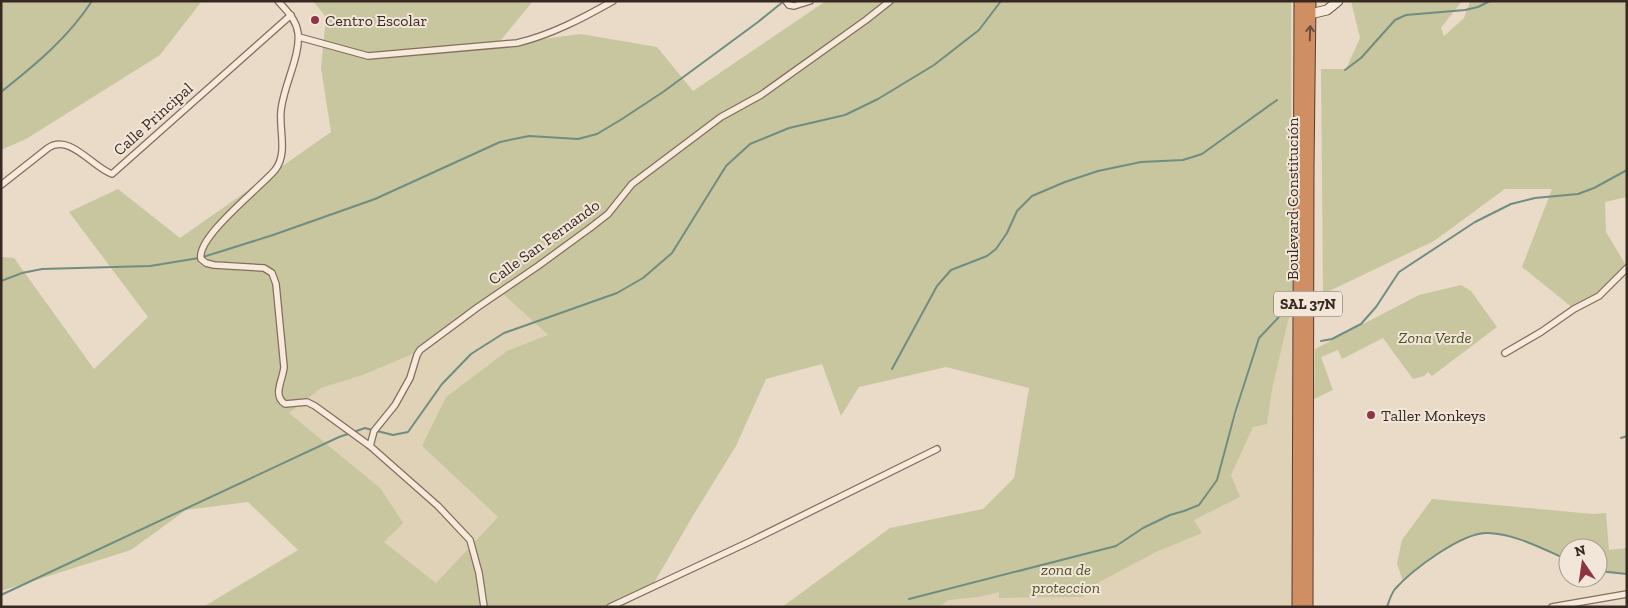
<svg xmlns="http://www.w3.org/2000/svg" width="1628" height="608" font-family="'Zilla Slab',serif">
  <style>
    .farmland { fill: #dfd2b7 }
    .green { fill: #c8c69e; fill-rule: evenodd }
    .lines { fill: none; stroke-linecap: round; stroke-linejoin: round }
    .stream { stroke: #708d81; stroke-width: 2 }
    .street-casing { stroke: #856d5f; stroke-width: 8 }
    .secondary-casing { stroke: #674f42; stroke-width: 11 }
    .highway-casing { stroke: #533d33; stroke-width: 13 }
    .street { stroke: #f6eadb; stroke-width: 5.5 }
    .secondary { stroke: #f6eadb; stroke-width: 9 }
    .highway { stroke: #d08e63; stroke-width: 11 }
    .oneway { stroke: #6d4c38 }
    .poi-dot { fill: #8e3545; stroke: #f2e6d8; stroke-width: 2 }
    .labels { text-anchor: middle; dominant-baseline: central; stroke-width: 4; stroke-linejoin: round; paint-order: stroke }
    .shield { fill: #f2e6d8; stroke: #6f6158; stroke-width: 1 }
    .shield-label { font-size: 15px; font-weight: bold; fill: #372821 }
    .poi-label { font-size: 16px; fill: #372821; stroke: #f2e6d8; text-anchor: start }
    .street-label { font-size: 16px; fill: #372821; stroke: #f2e6d8 }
    .park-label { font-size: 16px; font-style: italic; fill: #4e512a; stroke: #f2e6d8 }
  </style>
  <rect width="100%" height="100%" fill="#eadbc9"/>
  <path class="farmland" d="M 498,288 L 549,336 L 507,351 L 446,397 L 422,446 L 498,517 L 436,583 L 384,542 L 288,413 L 321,388 L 363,375 L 427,348 Z
    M 1292,298 L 1293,607 L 941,607 L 962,585 L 1143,528 L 1169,514 L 1216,480 L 1234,413 L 1259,338 L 1278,317 L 1286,299 Z"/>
  <path class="green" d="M 1,1 L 202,1 L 160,55 L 26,139 L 1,150 Z
    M 313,1 L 533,1 L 497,45 L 581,34 L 657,47 L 693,91 L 826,1 L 1291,1 L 1292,298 L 1286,299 L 1280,313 L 1288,303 L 1292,304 L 1272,389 L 1267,424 L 1253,427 L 1231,475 L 1240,497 L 1194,520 L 1202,533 L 1156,552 L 1088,588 L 1084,588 L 1084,597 L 999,598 L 999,592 L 979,597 L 948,600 L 940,607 L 782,607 L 890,528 L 983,509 L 1014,478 L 1029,388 L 946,367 L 859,387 L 841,416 L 822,364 L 766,379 L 736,446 L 694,514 L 651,588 L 610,607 L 203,607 L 298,550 L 248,502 L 186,510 L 131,550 L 1,591 L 1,257 L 14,258 L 94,369 L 148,317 L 69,212 L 118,189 L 180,238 L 331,132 L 321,68 L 326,17 ZM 498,289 L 548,335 L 507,351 L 446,397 L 422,446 L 498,517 L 436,583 L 384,542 L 403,523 L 381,489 L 289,413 L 321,388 L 363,375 L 427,348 ZM 1253,358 L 1217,480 L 1234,413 Z
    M 1351,1 L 1462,1 L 1441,28 L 1444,36 L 1464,18 L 1470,1 L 1627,1 L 1627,197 L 1605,202 L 1606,232 L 1627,267 L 1596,294 L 1574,309 L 1522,267 L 1552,189 L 1505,189 L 1434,241 L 1323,294 L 1321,69 L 1346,69 L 1360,38 Z
    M 1461,285 L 1471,291 L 1497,327 L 1432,376 L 1428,372 L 1424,376 L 1413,379 L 1383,338 L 1342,359 L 1338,350 L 1321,357 L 1333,390 L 1314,399 L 1315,349 L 1419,295 Z
    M 1432,499 L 1593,514 L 1606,513 L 1609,550 L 1627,548 L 1627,574 L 1598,571 L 1598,548 L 1568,548 L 1568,560 C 1551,552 1533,542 1515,537 C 1470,523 1435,554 1403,582 L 1397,563 L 1402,540 Z"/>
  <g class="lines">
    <path class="stream" d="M 1345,70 L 1361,58 L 1395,20 L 1406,15 L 1465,10 L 1478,7 L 1490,1
      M 1,92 C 35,65 68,38 92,1
      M 203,257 L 273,235 L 375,199 L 500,142 L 529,136 L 578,139 L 597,134 L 622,119 L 663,92 L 758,22 L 784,1
      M 1,281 L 22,273 L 42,269 L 150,266 L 199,258
      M 1321,341 L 1332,339 L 1361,324 L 1376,307 L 1399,272 L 1475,222 L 1511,204 L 1535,198 L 1578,194 L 1594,188 L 1627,170
      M 892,369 L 937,286 L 951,270 L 987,256 L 996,249 L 1007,233 L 1017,211 L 1032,196 L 1065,182 L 1098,171 L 1141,162 L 1183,160 L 1202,154 L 1277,100
      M 377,431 L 393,435 L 408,432 L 442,384 L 471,354 L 504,333 L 617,293 L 643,278 L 672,253 L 726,166 L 750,144 L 789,128 L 845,115 L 878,99 L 934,65 L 979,30 L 1001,1
      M 1621,438 L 1627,436
      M 1598,571 L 1627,574
      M 1,595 L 339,437 L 365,428 L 372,430
      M 909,599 L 1116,546 L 1143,528 L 1170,515 L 1184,511 L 1199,505 L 1217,480 L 1235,413 L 1259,338 L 1278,318 L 1288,303 L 1292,304
      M 1387,607 C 1389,601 1391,594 1395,589 C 1412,570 1462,532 1488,533 C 1516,534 1543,549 1568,560"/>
    <defs>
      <path id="street" d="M 278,1 C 287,11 296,19 298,33 C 301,55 283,87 281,111 C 279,130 288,154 275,170 C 261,187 196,237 201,259 L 206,263 L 214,265 L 264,268 L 272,273 L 276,284 L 284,367 C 283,380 272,395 285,404 L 307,402 L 315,406 L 370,446 L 438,506 L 470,540 L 479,573 L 484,607
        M 786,1 L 789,5 L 794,6 L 810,1
        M 299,37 L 368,56 L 517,43 C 551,35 583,18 613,1
        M 1,185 L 48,148 C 70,133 93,168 112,174 L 291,15
        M 1505,353 L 1541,332 L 1574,309 L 1599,296 L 1627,268
        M 370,446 L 374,431 L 395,405 L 410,378 L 417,355 L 420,350 L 478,307 L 538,266 L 590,228 L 608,214 L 632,184 L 721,117 L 761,95 L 866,20 L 890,1
        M 610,607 L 751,541 L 937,449
        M 1552,607 L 1627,594"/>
      <path id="secondary" d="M 1310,14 L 1327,10 L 1338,1"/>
      <path id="highway" d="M 1298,607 L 1300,1
        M 1307,607 L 1308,168 L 1310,1"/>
    </defs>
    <use href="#street" class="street-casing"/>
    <use href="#secondary" class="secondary-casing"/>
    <use href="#highway" class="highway-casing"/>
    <use href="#street" class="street"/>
    <use href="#secondary" class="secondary"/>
    <use href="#highway" class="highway"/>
  </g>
  <defs><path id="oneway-shaft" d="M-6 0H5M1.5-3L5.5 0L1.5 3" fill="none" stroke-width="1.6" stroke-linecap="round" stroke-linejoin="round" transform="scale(1.25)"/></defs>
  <use class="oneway" href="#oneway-shaft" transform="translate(1310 33) rotate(-88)"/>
  <g class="poi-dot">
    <circle cx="315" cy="20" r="5"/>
    <circle cx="1371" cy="415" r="5"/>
  </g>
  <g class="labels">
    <rect class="shield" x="1274" y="291.5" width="68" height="25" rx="4"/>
    <g class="shield-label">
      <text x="1308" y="304">SAL 37N</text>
    </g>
    <g class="poi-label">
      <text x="325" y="20">Centro Escolar</text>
      <text x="1381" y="415">Taller Monkeys</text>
    </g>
    <g class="street-label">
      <text transform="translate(153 119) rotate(-42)">Calle Principal</text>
      <text transform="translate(1292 199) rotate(-90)">Boulevard Constitución</text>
      <text transform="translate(544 242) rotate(-36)">Calle San Fernando</text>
    </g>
    <g class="park-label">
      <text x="1435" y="337">Zona Verde</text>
      <text x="1066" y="569">zona de<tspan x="1066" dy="18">proteccion</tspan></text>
    </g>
  </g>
  <rect width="1628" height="608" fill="none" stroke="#372821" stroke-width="5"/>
  <g transform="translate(1583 563) rotate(347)"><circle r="24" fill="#f2e6d8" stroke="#a79a8f"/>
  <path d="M0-4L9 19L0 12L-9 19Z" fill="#8e3545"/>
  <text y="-8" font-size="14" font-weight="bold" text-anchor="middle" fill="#372821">N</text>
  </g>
</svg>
